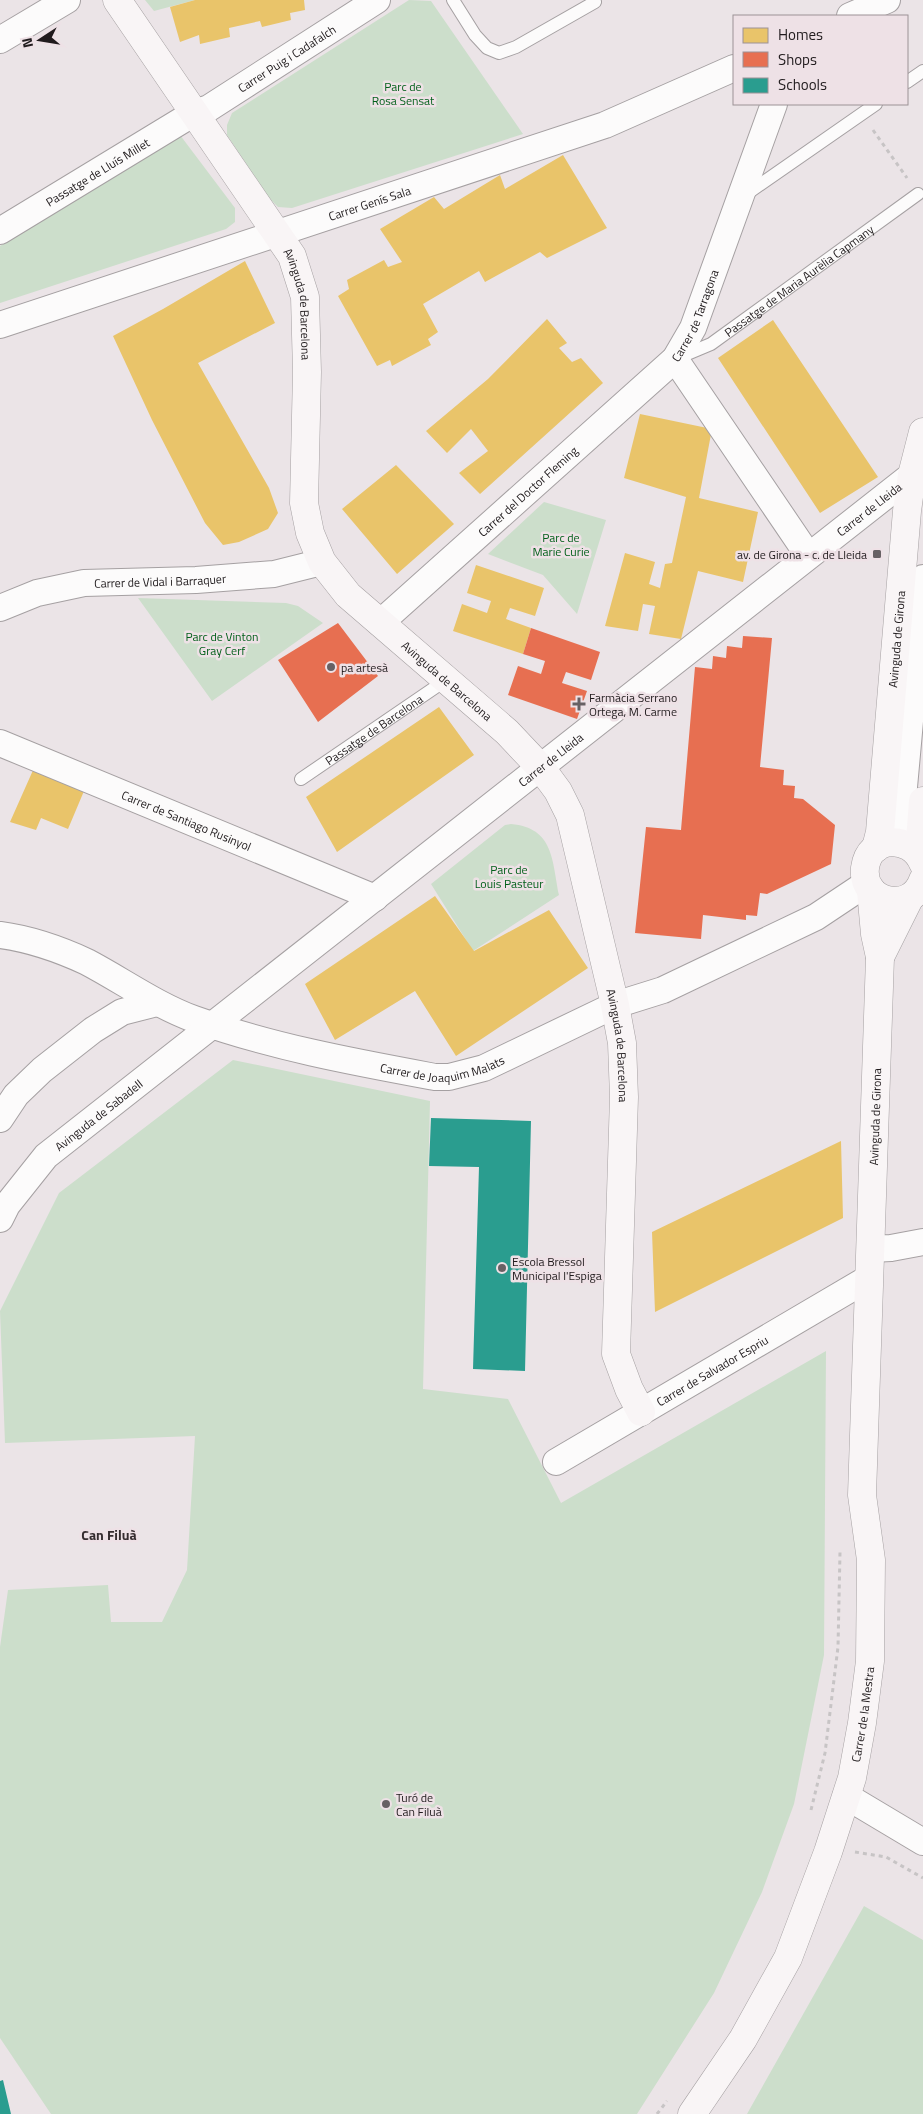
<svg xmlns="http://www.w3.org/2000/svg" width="923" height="2114" font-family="'Titillium Web',sans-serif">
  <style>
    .green { fill: #ccdecb }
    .homes { fill: #e9c46a }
    .shops { fill: #e76f51 }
    .schools { fill: #2a9d8f }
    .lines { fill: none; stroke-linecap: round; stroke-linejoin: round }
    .lane-casing { stroke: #a5a0a2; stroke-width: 14 }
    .street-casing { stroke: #a5a0a2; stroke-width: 28 }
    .secondary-casing { stroke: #a5a0a2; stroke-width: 29 }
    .path { stroke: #c7c4c5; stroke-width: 3; stroke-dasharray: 4 4; stroke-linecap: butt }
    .lane { stroke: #fcfbfb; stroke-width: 12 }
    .street { stroke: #fcfbfb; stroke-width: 26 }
    .secondary { stroke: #f9f5f6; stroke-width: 28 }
    .poi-dot { fill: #676164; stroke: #eee1e6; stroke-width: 2 }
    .labels { text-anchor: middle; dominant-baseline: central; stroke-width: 5; stroke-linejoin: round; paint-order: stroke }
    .street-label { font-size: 12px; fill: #201b1d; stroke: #eee1e6 }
    .park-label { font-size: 12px; fill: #005f19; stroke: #eee1e6 }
    .poi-label { font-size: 12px; fill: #201b1d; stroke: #eee1e6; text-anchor: start }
    .neighbourhood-label { font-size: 14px; font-weight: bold; fill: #352c2f; stroke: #eee1e6 }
  </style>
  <rect width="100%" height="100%" fill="#ebe4e7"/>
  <path class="green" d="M 145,0 L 195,0 L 154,11 Z
    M 409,0 L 431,1 L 523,134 L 292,208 L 278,207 L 269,198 L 227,135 L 227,125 L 232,113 Z
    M 180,135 L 235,208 L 235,222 L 226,229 L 0,303 L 0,246 Z
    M 544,502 L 606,520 L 577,614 L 543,575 L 488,554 Z
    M 138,598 L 286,603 L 298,606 L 323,623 L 212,701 Z
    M 511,824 C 554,828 552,860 559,895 L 473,951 L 431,884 L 505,825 Z
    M 233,1060 L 430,1101 L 423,1389 L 508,1399 L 561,1503 L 826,1351 L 824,1655 L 794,1804 L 762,1892 L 714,1993 L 637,2114 L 51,2114 L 0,2038 L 0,1647 L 8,1590 L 108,1585 L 111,1622 L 162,1622 L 187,1570 L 195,1436 L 5,1443 L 0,1311 L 59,1193 Z
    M 864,1906 L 923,1940 L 923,2114 L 747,2114 Z"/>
  <path class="homes" d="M 195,0 L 304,0 L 305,10 L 290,13 L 291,20 L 262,27 L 260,21 L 229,28 L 230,37 L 200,44 L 199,35 L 180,42 L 170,7 Z
    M 563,155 L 607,228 L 547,258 L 540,252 L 485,282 L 479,271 L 423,304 L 438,332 L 428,339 L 431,345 L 392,366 L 390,360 L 377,366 L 338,296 L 349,289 L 347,280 L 384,260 L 388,267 L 402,262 L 380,229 L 434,197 L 444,209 L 500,175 L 505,189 Z
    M 245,261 L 275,323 L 198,363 L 269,488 L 278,513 L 268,529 L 239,542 L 223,545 L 205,523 L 152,420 L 113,336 L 163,309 Z
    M 547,319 L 567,343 L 559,348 L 572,362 L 581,358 L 603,383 L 480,494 L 459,473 L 488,451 L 471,429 L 447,453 L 426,431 L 488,379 Z
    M 773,320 L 878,477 L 820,513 L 718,358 Z
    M 640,414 L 712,429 L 699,498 L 758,512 L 743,582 L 698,571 L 681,639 L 649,634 L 655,606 L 643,604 L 638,631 L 605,626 L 625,553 L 655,562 L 649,584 L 660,588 L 665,564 L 672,563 L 686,497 L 624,478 Z
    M 396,465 L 454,524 L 397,574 L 342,509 Z
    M 476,565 L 544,588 L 535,616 L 510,608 L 506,619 L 531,628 L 523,654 L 453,631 L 462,604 L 487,613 L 491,601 L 467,593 Z
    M 439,707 L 474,755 L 337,852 L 306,797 Z
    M 34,768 L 84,791 L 68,829 L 41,818 L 36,830 L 10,822 Z
    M 435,896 L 474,951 L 549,910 L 588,968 L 456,1056 L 415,991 L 335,1040 L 305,984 Z
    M 841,1141 L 843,1218 L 655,1312 L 652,1232 Z"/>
  <path class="shops" d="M 338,623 L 378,676 L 318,722 L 278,660 Z
    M 531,628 L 600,652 L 591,680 L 566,672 L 562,683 L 587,691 L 577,719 L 508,695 L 518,666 L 541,674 L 545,661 L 523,654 Z
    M 743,636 L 772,638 L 760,767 L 784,770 L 783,785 L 795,786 L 794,798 L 803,799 L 835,825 L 831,864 L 767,894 L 760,893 L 757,916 L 746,915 L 746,920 L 703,915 L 701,939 L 635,933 L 646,827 L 681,830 L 695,667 L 712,669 L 713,656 L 726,658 L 727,646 L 742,648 Z"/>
  <path class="schools" d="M 431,1118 L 531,1121 L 525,1371 L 473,1369 L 479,1167 L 429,1166 Z
    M 3,2080 L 11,2114 L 0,2114 L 0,2081 Z"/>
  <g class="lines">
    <defs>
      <g id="lane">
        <path d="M 453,0 L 475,35 L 487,48 L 499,53 L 516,47 L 595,2"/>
        <path d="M 907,82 L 923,71"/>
        <path d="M 745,195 L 876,104"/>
        <path id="s1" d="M 680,357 L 711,344 L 918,194"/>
        <path id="s2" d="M 301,779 L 446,680"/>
      </g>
      <g id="street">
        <path d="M 850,16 L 887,0"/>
        <path d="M 0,40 L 67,0"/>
        <path id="s3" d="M 0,231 L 194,113 L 209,108 L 377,0"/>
        <path id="s4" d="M 0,325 L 605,125 L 734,68"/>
        <path d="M 675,359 L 808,555"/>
        <path id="s5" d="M 0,608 L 37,593 L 84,583 L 196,580 L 274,574 L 322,562"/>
        <path id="s6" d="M 380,623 L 675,359 L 693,328 L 774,104"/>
        <path id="s7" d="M 0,743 L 375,898"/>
        <path d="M 901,820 L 923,578"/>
        <path id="s8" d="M 0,935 C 30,939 59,949 87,962 C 123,981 156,1005 194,1019 C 272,1047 354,1062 435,1077 L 449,1077 L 484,1068 L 615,1005 L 663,990 L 816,917 L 867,883"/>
        <path d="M 0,1119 L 16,1095 L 42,1070 L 93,1030 L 122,1012 L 157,1003"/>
        <path id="s9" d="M 0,1219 L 7,1205 L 46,1156 L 912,475"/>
        <path d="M 871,1249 L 891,1248 L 923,1242"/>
        <path id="s10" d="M 556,1462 L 869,1278"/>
        <path d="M 846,1796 L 923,1842"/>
      </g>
      <g id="secondary">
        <path id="s11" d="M 117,0 L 292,256 L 305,297 L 307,372 L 304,503 L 310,533 L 322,562 L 348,595 L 507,732 L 541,768 L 558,791 L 570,815 L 615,1005 L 622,1043 L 624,1097 L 616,1354 L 629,1389 L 641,1412"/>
        <path id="s12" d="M 876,848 L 880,832 L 907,511 L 912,475 L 923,432"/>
        <path d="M 919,854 L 923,801"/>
        <path d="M 923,863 C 911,834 869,835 865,868 C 861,903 911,915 923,880"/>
        <path d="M 880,957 L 909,899"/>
        <path id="s13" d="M 692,2114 L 743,2039 L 788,1958 L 828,1852 L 852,1778 L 862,1723 L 870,1661 L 871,1560 L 862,1495 L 880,957 L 875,934 L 871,890"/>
      </g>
    </defs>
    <use href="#lane" class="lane-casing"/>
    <use href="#street" class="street-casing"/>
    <use href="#secondary" class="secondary-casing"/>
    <path class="path" d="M 873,130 L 907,178
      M 811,1810 L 825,1753 L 838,1647 L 840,1552
      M 855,1852 L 886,1857 L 923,1878
      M 657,2114 L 667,2101"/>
    <use href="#lane" class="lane"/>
    <use href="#street" class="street"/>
    <use href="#secondary" class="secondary"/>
  </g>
  <g class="poi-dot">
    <rect x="872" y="549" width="10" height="10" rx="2.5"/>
    <circle cx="331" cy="667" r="5"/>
    <path d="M576.5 696.5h5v5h5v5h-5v5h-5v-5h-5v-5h5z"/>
    <circle cx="502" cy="1268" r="5"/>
    <circle cx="386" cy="1804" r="5"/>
  </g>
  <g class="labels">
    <g class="street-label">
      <text stroke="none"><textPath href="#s3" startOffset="335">Carrer Puig i Cadafalch</textPath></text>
      <text stroke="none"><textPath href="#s3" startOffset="114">Passatge de Lluís Millet</textPath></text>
      <text stroke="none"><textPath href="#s4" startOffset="389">Carrer Genís Sala</textPath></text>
      <text stroke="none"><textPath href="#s1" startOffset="142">Passatge de Maria Aurèlia Capmany</textPath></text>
      <text stroke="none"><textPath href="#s11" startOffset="359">Avinguda de Barcelona</textPath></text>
      <text stroke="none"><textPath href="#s6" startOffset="444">Carrer de Tarragona</textPath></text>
      <text stroke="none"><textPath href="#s6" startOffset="198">Carrer del Doctor Fleming</textPath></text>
      <text stroke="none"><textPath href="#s9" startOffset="1125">Carrer de Lleida</textPath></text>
      <text stroke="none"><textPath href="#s5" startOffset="164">Carrer de Vidal i Barraquer</textPath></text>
      <text stroke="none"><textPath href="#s12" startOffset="210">Avinguda de Girona</textPath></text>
      <text stroke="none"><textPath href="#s11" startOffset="794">Avinguda de Barcelona</textPath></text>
      <text stroke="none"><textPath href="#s2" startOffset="88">Passatge de Barcelona</textPath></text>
      <text stroke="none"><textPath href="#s9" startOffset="720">Carrer de Lleida</textPath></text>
      <text stroke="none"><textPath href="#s7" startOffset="202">Carrer de Santiago Rusinyol</textPath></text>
      <text stroke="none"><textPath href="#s11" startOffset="1214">Avinguda de Barcelona</textPath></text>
      <text stroke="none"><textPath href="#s8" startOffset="469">Carrer de Joaquim Malats</textPath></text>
      <text stroke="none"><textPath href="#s9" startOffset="145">Avinguda de Sabadell</textPath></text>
      <text stroke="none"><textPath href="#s13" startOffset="1038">Avinguda de Girona</textPath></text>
      <text stroke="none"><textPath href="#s10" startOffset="181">Carrer de Salvador Espriu</textPath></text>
      <text stroke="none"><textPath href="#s13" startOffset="439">Carrer de la Mestra</textPath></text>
    </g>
    <g class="park-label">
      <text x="403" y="86">Parc de<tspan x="403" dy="14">Rosa Sensat</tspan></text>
      <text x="561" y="537">Parc de<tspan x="561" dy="14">Marie Curie</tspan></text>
      <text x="222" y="636">Parc de Vinton<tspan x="222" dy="14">Gray Cerf</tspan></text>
      <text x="509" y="869">Parc de<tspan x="509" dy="14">Louis Pasteur</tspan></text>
    </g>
    <g class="poi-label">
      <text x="867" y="554" text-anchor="end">av. de Girona - c. de Lleida</text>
      <text x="341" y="667">pa artesà</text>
      <text x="589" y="697">Farmàcia Serrano<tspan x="589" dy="14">Ortega, M. Carme</tspan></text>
      <text x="512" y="1261">Escola Bressol<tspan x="512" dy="14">Municipal l'Espiga</tspan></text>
      <text x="396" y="1797">Turó de<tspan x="396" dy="14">Can Filuà</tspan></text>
    </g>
    <g class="neighbourhood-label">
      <text x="109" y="1534">Can Filuà</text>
    </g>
  </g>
  <rect x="733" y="15" width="175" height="90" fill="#eee1e6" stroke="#9c9296"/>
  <rect x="743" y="28" width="25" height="15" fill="#e9c46a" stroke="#9c9296"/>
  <text x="778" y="40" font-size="15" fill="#201b1d">Homes</text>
  <rect x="743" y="52" width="25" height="15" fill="#e76f51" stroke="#9c9296"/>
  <text x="778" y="65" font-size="15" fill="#201b1d">Shops</text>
  <rect x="743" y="78" width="25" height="15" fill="#2a9d8f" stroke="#9c9296"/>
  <text x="778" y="90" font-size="15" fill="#201b1d">Schools</text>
  <g transform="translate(40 40) rotate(258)" stroke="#eee1e6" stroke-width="4" paint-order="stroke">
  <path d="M0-4L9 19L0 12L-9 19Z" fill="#201b1d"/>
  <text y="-8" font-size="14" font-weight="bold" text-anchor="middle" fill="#201b1d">N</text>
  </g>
</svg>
